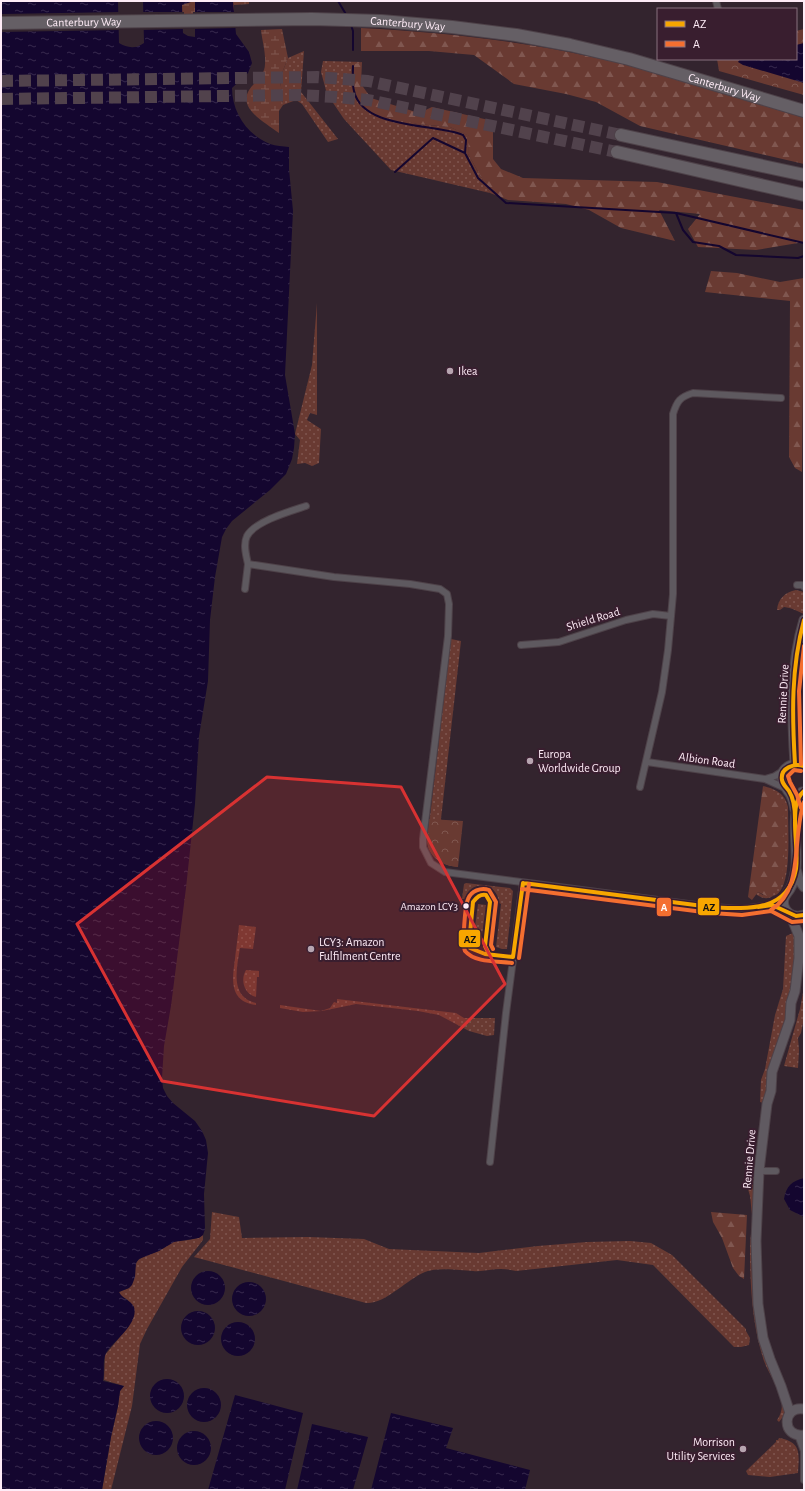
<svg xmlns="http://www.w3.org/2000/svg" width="805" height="1491" font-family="'Alegreya Sans',sans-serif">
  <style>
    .grass { fill: url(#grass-dots) }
    .forest { fill: url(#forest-firs) }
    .wetland { fill: url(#wetland-marsh) }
    .park { fill: url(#park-crowns) }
    .water { fill: url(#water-ripples); fill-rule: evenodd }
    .pier { fill: #33242e }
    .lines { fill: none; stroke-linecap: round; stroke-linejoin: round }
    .stream { stroke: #14062f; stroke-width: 2 }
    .highway-tunnel { stroke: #51424c; stroke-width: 12; stroke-dasharray: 12 6; stroke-linecap: butt }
    .street-casing { stroke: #4e4249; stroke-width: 8 }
    .secondary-casing { stroke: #4e4249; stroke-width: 11 }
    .highway-casing { stroke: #4e4249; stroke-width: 14 }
    .street { stroke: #5e595f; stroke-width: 6 }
    .secondary { stroke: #605a61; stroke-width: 9 }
    .highway { stroke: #655f65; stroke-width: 12 }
    .bus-1-casing { stroke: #391e2f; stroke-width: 7 }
    .bus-2-casing { stroke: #391e2f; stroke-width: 7 }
    .bus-1 { stroke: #f7a600; stroke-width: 4 }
    .bus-2 { stroke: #f46f30; stroke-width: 4 }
    .marked { fill: #d83232; fill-opacity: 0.2; stroke: #d83232; stroke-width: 3; stroke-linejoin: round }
    .poi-dot { fill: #b7a5b0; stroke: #391e2f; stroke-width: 1.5 }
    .bus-dot { fill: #feebf6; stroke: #391e2f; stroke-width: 1.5 }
    .labels { text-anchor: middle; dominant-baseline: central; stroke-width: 4; stroke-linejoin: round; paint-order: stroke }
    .bus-label { font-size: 11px; fill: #feebf6; stroke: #391e2f; text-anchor: end }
    .street-label { font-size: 12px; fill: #feebf6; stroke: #391e2f }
    .poi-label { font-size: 12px; fill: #feebf6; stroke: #391e2f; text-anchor: start }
    .line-badge { stroke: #391e2f; stroke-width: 1.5 }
    .badge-label { font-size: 11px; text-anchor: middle; font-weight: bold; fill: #fff }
    .pale-badge-label { font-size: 11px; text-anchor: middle; font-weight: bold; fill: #111 }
  </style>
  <defs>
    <pattern id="grass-dots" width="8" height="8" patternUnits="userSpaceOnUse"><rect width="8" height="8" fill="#693a32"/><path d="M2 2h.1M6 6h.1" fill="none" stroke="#805750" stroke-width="1.8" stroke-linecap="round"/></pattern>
    <pattern id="forest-firs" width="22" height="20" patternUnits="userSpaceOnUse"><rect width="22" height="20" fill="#693a32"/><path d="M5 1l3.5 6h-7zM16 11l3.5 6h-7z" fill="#805750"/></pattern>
    <pattern id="wetland-marsh" width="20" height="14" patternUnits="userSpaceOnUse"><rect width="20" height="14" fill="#693a32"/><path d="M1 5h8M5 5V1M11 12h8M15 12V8" fill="none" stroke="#805750"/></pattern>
    <pattern id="park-crowns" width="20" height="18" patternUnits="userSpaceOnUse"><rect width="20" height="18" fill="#693a32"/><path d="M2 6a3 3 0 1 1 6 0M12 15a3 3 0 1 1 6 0" fill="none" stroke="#805750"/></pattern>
    <pattern id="water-ripples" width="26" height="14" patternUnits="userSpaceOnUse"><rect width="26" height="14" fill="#14062f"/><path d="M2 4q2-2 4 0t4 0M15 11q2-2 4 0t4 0" fill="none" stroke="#372a4e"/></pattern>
  </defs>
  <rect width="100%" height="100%" fill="#33242e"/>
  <path class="grass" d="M 304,51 L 301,92 L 338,139 L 328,142 L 302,104 L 296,100 L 283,105 L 280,78 L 288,58 Z
    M 323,61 L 362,62 L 351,66 L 354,96 L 363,108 L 417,124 L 450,127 L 470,136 L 468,154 L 490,193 L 391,170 L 344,119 L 327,94 L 321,72 Z
    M 317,303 L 317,415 L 310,413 L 307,420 L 321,429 L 319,463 L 312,466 L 305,463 L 297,464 L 300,440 L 295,434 L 312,365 Z
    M 796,590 L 804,592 L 804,614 C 797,611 792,608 784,607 L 780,610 L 777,610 C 778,599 785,592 796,590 Z
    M 451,639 L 461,641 L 441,819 L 458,867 C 440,865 433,859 427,842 Z
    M 763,786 C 775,789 785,793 788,807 C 788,826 791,872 782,888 C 780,892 777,895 773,896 C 767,900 761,898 756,894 L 758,892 L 763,895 L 783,829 L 783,805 Z
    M 466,883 L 510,888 L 513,891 L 507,949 L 502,949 L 496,947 L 501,904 L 499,903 C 498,882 470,879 465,899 L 462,899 L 464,884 Z
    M 478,904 L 486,905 L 481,943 L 473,942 Z
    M 786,916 C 803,932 792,992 787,1014 C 783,1032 775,1049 771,1067 C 768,1079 766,1091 763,1103 L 760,1102 L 761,1080 L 765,1069 L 775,1015 L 783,989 L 786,936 L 793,933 L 789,922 L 786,919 Z
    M 239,925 L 256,927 L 253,949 L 240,948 C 237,967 229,997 256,1003 L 256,1005 C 229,1001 232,980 235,959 C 236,948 238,937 239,925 Z
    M 246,970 L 259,971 L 259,977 L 257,977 L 256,997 C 244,994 240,980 246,970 Z
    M 804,987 L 804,1018 L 801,1033 L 798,1038 L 799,1050 L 798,1068 L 784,1066 L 800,1009 Z
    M 337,999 L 456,1013 L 464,1018 L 495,1018 L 494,1035 L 487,1036 L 469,1031 L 439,1015 L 418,1011 L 356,1004 L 322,1011 L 303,1012 L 280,1008 L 280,1005 L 321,1011 L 330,1008 L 334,1002 L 337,1003 Z
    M 752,1177 L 755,1177 C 752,1242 744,1315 772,1376 C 780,1392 793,1406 779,1422 L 777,1420 C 791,1401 771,1380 764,1361 C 752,1325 750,1285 750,1247 C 750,1237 753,1225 752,1214 C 751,1209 751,1202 750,1196 C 747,1186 747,1186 752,1177 Z
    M 212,1212 L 239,1217 L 242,1238 L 308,1237 L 364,1239 L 389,1249 L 479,1253 L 538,1246 L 587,1242 L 630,1241 L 651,1243 L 672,1255 L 746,1329 L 746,1331 L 750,1338 L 749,1345 L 741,1347 L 734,1347 L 653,1265 L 617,1260 L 516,1271 C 511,1270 506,1269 501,1269 C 492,1269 482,1272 473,1271 C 460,1270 437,1267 425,1272 C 407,1279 386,1304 366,1303 L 194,1257 L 210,1239 Z
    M 203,1235 L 203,1240 L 182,1267 L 147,1329 L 140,1344 L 132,1406 L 111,1490 L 102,1490 L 111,1437 L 118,1406 L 120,1391 L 124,1386 L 104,1380 L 105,1355 L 129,1326 L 128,1300 L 120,1295 L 119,1292 L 129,1288 L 137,1261 L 144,1256 L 159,1251 L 164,1240 C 174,1242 194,1241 203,1235 Z
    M 779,1438 C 802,1442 799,1454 798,1473 L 770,1477 L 748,1475 L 746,1471 L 776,1442 L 776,1440 L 778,1440 Z"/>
  <path class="forest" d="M 361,28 C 438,32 516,40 592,57 C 664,72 734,97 804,118 L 804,164 L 640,126 L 596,102 L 566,94 L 514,84 L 474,55 L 429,51 L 361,51 Z
    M 362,62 L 361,84 L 371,98 L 419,113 L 432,107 L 493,121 L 493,159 L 501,169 L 523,178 L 657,182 L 804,210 L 804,242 L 756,250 L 698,247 L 688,229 L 700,214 L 659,210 L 675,241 L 621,228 L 589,210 L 566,204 L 508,200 L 490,193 L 468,154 L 469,136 L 450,127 L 417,124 L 375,115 L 368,111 L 363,108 L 354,96 L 351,65 Z
    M 711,271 L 737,273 L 780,282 L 804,278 L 802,472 L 795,468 L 789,457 L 790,301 L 705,292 Z
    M 763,786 L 781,800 L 783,805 L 784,858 L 782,879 L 773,894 L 767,896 L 758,892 L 752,900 L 748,897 Z
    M 711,1212 L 747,1215 L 744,1279 L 739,1276 L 733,1268 L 722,1238 L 713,1222 Z"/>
  <path class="wetland" d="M 182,1 L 249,1 L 249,4 L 234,5 L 234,16 L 182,17 Z
    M 282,29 L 288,58 L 280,78 L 283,105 L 279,111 L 279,133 C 263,121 233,106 253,85 C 259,78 265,73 265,64 C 266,53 262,40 261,30 Z"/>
  <path class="park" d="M 804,29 L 804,95 L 719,71 L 717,59 L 796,59 L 796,31 Z
    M 429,819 L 463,821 L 458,867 C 444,866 428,858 427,841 C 427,834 429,826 429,819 Z"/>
  <path class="water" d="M 1,1 L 118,1 L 119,43 C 127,48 136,49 144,43 L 143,1 L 233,1 L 236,34 L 249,52 L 252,63 L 248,73 L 232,88 C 232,112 247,135 270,144 C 276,146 283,146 289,147 L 289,169 L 293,211 L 285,375 L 295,434 L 294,448 L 292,459 L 286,474 L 270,490 L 232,521 L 226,529 L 222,537 L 215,577 L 210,620 L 208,681 L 199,736 L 195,804 L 186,888 L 171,1006 L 164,1046 L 162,1078 L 163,1088 L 167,1096 L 173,1103 L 195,1121 L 202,1131 L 206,1140 L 208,1153 L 204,1194 L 205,1229 L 203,1235 L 199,1238 L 174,1242 L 159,1251 L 139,1259 L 136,1263 L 135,1277 L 132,1285 L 129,1288 L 119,1292 C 122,1299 131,1300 134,1307 C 139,1324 113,1341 106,1353 C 102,1361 105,1372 103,1381 L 124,1386 L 120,1391 L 118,1406 L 111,1437 L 102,1490 L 1,1490 ZM 191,2 L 195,2 L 195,37 L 188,36 L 183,33 L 182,5 Z
    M 804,43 L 804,83 L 743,65 L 738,62 L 740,59 L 796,59 L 796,45 Z
    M 804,1178 L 804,1217 L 790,1210 L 784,1199 C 786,1186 792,1181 804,1178 Z
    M191 1288a17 17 0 1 1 34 0a17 17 0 1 1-34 0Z
    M232 1299a17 17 0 1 1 34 0a17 17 0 1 1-34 0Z
    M181 1328a17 17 0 1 1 34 0a17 17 0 1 1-34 0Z
    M221 1339a17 17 0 1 1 34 0a17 17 0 1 1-34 0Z
    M150 1396a17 17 0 1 1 34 0a17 17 0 1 1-34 0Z
    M187 1405a17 17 0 1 1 34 0a17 17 0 1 1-34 0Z
    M 235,1395 L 303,1413 L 285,1490 L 208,1490 Z
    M 391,1413 L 453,1428 L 446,1448 L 530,1470 L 525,1490 L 371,1490 Z
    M139 1438a17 17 0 1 1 34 0a17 17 0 1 1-34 0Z
    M 312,1424 L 368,1437 L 353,1490 L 297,1490 Z
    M177 1448a17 17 0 1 1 34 0a17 17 0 1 1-34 0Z"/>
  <path class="pier" d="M 120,12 L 121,30 L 1,32 L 1,14 Z
    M 142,12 L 184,12 L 184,29 L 142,30 Z
    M 193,12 L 236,12 L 237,28 L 193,29 Z"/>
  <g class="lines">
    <path class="stream" d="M 338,1 L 347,16
      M 351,25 L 353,31 L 353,50
      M 353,66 C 353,74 352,84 354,91 C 363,130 434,123 463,135 L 466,140 L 465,153 L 478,178 L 506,203 L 676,213 L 804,243
      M 395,172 L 433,138 L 465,153
      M 676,213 L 683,230 L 693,242 L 719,246 L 736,255 L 798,258 L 804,256"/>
    <path class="highway-tunnel" d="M 1,81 L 317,77 L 368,81 L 621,135
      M 1,99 L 300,95 L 336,97 L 368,100 L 617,152"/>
    <defs>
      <path id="street" d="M 716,1 L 718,9
        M 306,506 C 291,511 255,521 247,536 C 243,544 246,555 248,564 L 334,577 L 410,584 L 440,589 L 447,594 L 449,604 L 448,636 L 423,839 L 423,847 L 431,863 L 445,872 L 711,907 L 742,909 L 772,905 L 786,911
        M 797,585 L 802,585 L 804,587
        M 245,589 L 248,564
        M 521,645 L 559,642 L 626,620 L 653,614 L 671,616
        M 647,762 L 765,779 L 785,788
        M 765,779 L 775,776 L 783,771
        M 640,787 L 662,692 L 668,650 L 673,594 L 673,414 C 677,401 680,397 693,393 L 781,398
        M 490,1162 L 506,1013 L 523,883
        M 759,1171 L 776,1171
        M 798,1435 L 804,1451
        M 804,1449 L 804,1480"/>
      <path id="secondary" d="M 795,764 C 792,717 790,665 804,620
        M 802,792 C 790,816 798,842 796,868 C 795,875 793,884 790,889 C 786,895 782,898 784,906 C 787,915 796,918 804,915
        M 795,809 C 794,803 792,795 788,791 C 783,783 777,773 789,766 C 794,763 799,763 804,766
        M 796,869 L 799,880 L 804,887
        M 804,1409 C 782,1405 781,1438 804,1435
        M 790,1413 L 781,1386 L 770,1359 L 763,1338 L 758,1304 L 756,1241 L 759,1171 L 767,1104 L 771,1091 L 772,1072 L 790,1020 L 791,1003 L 795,991 L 799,958 L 799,936 L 790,914"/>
      <g id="highway">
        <path id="s1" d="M 1,23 L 312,19 L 381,21 L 452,27 L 516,35 L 570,45 L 629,59 L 804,111"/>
        <path d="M 621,135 L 804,175"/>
        <path d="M 617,152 L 804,195"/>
      </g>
    </defs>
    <use href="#street" class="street-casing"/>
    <use href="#secondary" class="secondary-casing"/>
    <use href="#highway" class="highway-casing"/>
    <use href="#street" class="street"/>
    <use href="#secondary" class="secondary"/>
    <use href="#highway" class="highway"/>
    <defs>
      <path id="bus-1" d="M 795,764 C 792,715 791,668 804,620
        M 795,819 C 795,810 794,799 789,791 C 787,788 783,785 782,780 C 780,768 794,763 804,766
        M 523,883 L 711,907 C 746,909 788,913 796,869 C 798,854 795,838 795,823 C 795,811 795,799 804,791
        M 758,907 L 772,905 L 796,916 L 804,915
        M 489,954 L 485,946 L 490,902 L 486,895 C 480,894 477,897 473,902 L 469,944 L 470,948 L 485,954 L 513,957
        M 513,957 L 523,883"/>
      <path id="bus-2" d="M 801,764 L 799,691 L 804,646
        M 801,808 L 797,795 L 790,782 L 788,776 L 794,770 L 801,771
        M 522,889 L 711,913 L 742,915 L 771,911 L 792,922 L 804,921
        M 771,910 C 805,888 791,841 804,802
        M 493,949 L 491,945 L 496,902 L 489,890 C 481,887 471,891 468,899 C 465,906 462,943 465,951 C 475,963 497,961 512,963
        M 519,958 L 529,884"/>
    </defs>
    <use href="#bus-1" class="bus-1-casing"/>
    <use href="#bus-2" class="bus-2-casing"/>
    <use href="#bus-1" class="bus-1"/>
    <use href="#bus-2" class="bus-2"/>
  </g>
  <path class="marked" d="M 267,777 L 401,787 L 505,984 L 374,1116 L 162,1081 L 77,924 Z"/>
  <g class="poi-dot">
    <circle cx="450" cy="371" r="4"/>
    <circle cx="530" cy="761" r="4"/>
    <circle cx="311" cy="949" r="4"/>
    <circle cx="743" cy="1449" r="4"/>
  </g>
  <circle class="bus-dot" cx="466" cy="906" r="3.5"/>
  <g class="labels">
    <g class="bus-label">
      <text x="458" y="906">Amazon LCY3</text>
    </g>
    <g class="street-label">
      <text stroke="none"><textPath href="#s1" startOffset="83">Canterbury Way</textPath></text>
      <text stroke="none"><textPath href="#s1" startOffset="407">Canterbury Way</textPath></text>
      <text stroke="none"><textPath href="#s1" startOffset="731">Canterbury Way</textPath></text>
      <text transform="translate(593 619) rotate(-17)">Shield Road</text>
      <text transform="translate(783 694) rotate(-87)">Rennie Drive</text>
      <text transform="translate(707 760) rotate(8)">Albion Road</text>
      <text transform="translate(749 1159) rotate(-85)">Rennie Drive</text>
    </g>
    <g class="poi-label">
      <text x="458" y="371">Ikea</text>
      <text x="538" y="754">Europa<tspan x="538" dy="14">Worldwide Group</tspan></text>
      <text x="319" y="942">LCY3: Amazon<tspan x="319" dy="14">Fulfilment Centre</tspan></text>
      <text x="735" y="1442" text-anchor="end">Morrison<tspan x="735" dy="14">Utility Services</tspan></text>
    </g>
  </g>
  <g class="line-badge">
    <rect x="697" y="897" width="23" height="19" rx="4" fill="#f7a600"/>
    <rect x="656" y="897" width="16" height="20" rx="4" fill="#f46f30"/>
    <rect x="458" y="929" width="23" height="19" rx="4" fill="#f7a600"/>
  </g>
  <g class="badge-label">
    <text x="664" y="911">A</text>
  </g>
  <g class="pale-badge-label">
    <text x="709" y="911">AZ</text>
    <text x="470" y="943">AZ</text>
  </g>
  <rect width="805" height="1491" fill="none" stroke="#feebf6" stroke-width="4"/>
  <rect x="657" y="8" width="140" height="52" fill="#391e2f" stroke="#88707f"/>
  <rect x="665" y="21" width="20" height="6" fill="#f7a600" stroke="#88707f"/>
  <text x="693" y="28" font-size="12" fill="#feebf6">AZ</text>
  <rect x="665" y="41" width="20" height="6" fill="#f46f30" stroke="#88707f"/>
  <text x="693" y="48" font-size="12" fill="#feebf6">A</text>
</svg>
